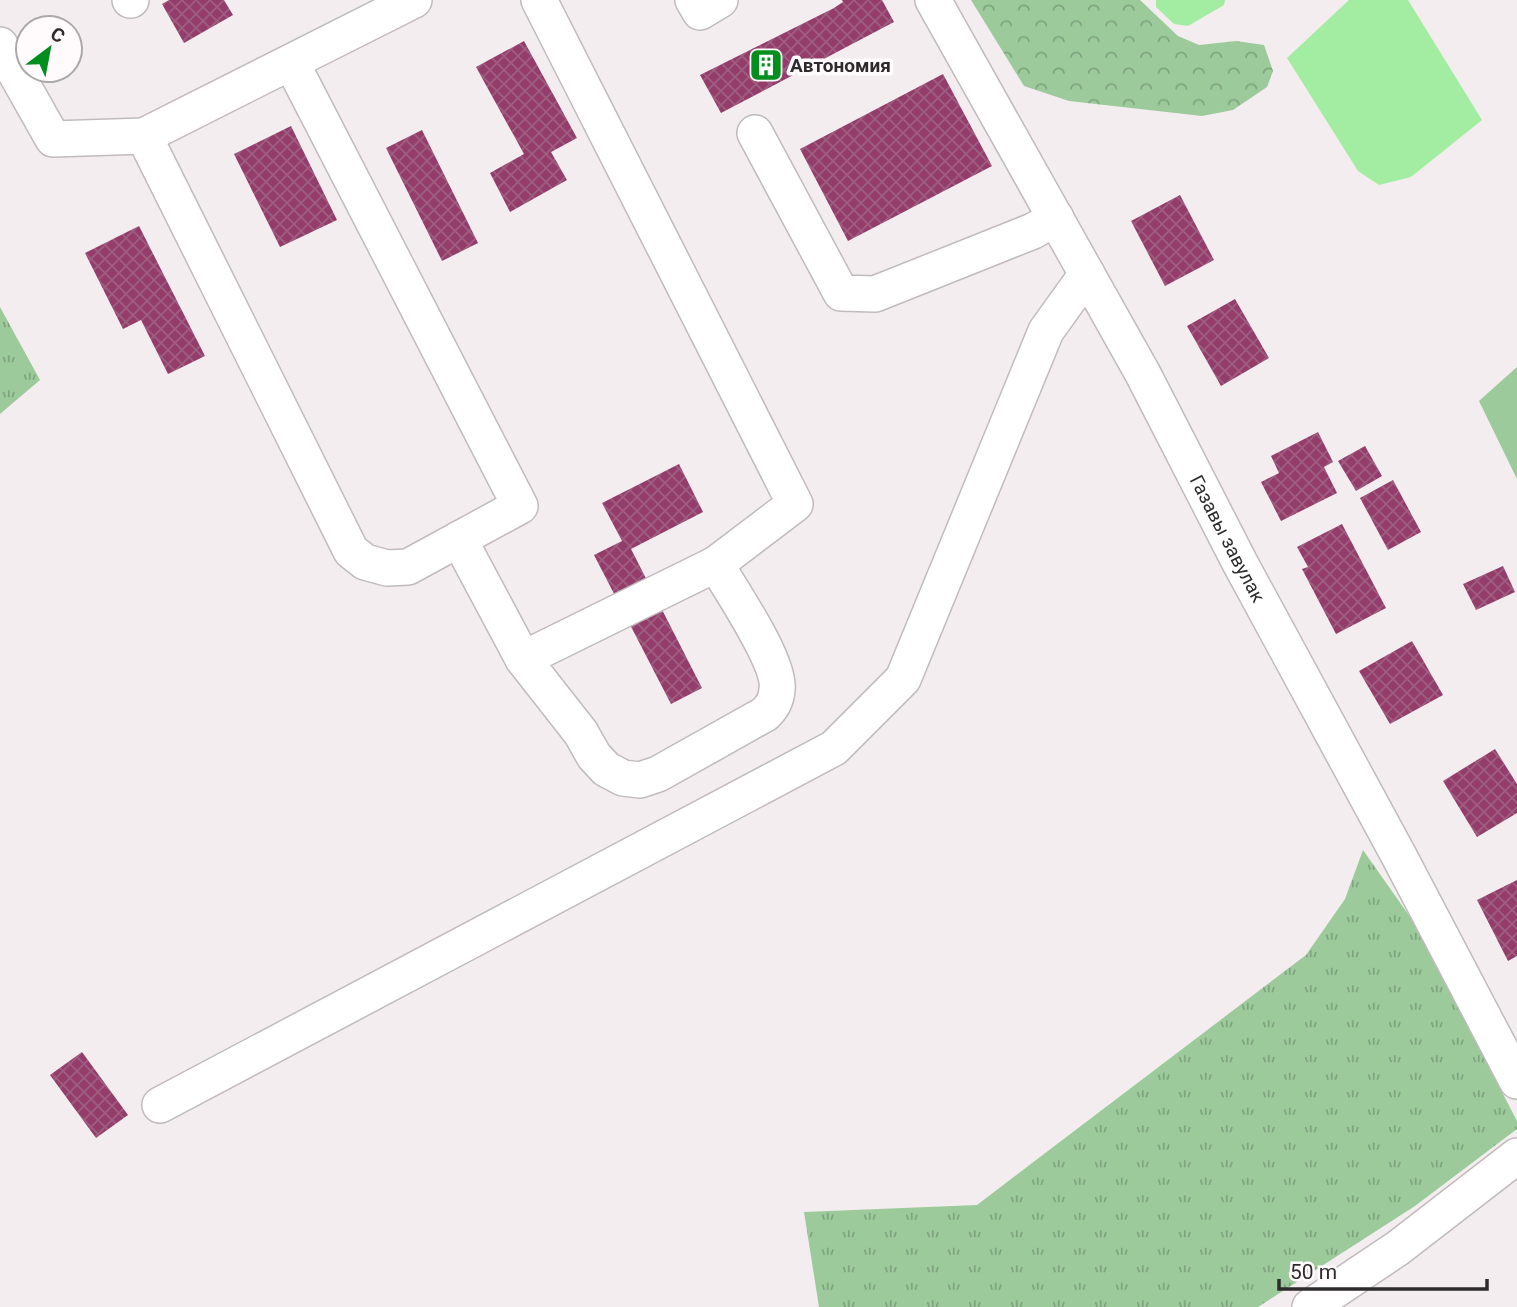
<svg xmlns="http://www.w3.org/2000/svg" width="1517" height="1307" font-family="Roboto,sans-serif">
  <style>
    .grass { fill: url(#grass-tufts) }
    .forest { fill: url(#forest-crowns) }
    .garden { fill: #9cca9b }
    .water { fill: #a2eda1 }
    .building { fill: url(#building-cross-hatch) }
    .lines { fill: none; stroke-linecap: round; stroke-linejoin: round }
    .minor-casing { stroke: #c1bbbd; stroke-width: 38 }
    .minor { stroke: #fff; stroke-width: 35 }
    .labels { text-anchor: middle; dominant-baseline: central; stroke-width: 7; stroke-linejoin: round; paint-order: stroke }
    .poi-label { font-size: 19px; font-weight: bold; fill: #2e2b2c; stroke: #fffbfd; text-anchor: start }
    .street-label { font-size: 19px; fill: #2e2b2c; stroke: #fffbfd }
  </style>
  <defs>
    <pattern id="grass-tufts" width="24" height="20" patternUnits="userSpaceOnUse" patternTransform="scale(1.75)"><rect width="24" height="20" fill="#9cca9b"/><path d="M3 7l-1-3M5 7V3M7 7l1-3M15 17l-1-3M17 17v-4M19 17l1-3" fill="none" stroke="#80a47f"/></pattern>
    <pattern id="forest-crowns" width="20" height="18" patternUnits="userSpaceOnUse" patternTransform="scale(1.75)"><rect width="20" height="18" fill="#9cca9b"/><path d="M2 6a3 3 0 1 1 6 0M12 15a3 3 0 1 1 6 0" fill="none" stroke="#80a47f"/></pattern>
    <pattern id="building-cross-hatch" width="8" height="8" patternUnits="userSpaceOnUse" patternTransform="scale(1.75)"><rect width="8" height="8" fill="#943d6b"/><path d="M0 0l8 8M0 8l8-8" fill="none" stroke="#9f5e80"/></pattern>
  </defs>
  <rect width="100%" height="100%" fill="#f3edf0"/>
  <path class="grass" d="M 0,307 L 40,380 L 0,414 Z
    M 1363,850 L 1415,924 L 1517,1121 L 1517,1129 L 1415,1206 L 1258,1307 L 819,1307 L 804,1212 L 977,1205 L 1306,955 L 1345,899 Z"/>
  <path class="forest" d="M 971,0 L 1140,0 L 1178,36 L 1199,45 L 1236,41 L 1264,45 L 1273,71 L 1267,87 L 1233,110 L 1202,116 L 1069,101 L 1024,86 Z"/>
  <path class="garden" d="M 1517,367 L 1517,479 L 1479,401 Z"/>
  <path class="water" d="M 1156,0 L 1225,0 L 1224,5 L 1188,26 L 1174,24 L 1156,7 Z
    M 1349,0 L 1408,0 L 1482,120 L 1411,177 L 1379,185 L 1358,171 L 1287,58 Z"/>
  <path class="building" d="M 169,0 L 224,0 L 233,15 L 184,43 L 162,4 Z
    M 842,0 L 882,0 L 894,22 L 721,113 L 700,75 L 834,8 L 843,2 Z
    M 524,41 L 577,138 L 551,152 L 567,180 L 510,212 L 490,173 L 524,154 L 476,67 Z
    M 943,74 L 992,166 L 848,241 L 800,149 Z
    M 291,126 L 337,220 L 280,247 L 234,154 Z
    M 422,130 L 478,243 L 442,261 L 386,148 Z
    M 1180,195 L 1214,260 L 1165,286 L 1131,221 Z
    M 139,226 L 205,356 L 168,374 L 141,320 L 123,329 L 85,253 Z
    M 1235,299 L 1269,358 L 1221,386 L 1187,326 Z
    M 1318,432 L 1333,462 L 1324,467 L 1337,493 L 1281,521 L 1261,482 L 1279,473 L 1271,456 Z
    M 1365,446 L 1382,476 L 1356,491 L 1338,461 Z
    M 679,464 L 703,512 L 631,549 L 702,688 L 671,704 L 594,555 L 622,541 L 602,503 Z
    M 1393,480 L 1421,532 L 1388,550 L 1360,498 Z
    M 1342,524 L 1386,608 L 1336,634 L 1302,569 L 1308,567 L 1297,547 Z
    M 1503,566 L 1515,592 L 1476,610 L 1463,584 Z
    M 1412,641 L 1443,695 L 1390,724 L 1359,671 Z
    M 1495,749 L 1517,784 L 1517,813 L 1477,837 L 1443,781 Z
    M 1517,880 L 1517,956 L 1508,961 L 1477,900 Z
    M 82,1052 L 128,1115 L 96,1138 L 50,1075 Z"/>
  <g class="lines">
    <defs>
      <g id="minor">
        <path d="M 130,0 L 131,0"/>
        <path d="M 693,0 L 700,12 L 720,0"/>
        <path id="s1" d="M 933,0 L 1143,374 L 1240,563 L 1399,856 L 1517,1081"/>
        <path d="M 0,45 L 53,139 L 144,136"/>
        <path d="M 291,62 L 520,506 L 408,567 L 387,568 L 365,562 L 351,551 L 144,136 L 414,0"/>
        <path d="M 755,133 L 841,293 L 875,294 L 1033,231 L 1056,218"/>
        <path d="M 459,539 L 523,659 L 581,733 L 594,756 L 606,769 L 623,778 L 640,780 L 658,774 L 765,714 C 772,707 776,701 777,690 C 781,662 731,591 716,564 L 795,504 L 539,0"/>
        <path d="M 523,659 L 716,564"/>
        <path d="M 160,1105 L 834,748 L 903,679 L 1046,331 L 1087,274"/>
        <path d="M 1310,1307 L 1398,1248 L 1517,1156"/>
      </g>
    </defs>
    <use href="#minor" class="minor-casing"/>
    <use href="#minor" class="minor"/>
  </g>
  <defs>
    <symbol id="building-square" viewBox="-11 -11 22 22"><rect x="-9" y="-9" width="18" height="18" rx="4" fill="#038e1d" stroke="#fffbfd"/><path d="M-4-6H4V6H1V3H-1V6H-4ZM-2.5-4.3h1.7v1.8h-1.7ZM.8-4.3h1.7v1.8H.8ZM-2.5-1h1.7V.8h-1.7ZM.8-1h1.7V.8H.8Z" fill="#fff"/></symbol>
  </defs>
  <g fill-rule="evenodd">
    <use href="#building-square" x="747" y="46" width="38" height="38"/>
  </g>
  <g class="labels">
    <g class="poi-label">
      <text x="790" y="65">Автономия</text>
    </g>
    <g class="street-label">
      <text stroke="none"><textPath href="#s1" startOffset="614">Газавы завулак</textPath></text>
    </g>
  </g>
  <g transform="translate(49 49) rotate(32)"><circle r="33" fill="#fffbfd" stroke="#aba8a9" stroke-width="2"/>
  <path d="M0-5L12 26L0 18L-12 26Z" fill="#038e1d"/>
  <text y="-10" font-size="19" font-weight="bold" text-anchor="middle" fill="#2e2b2c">С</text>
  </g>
  <path d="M1279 1279v10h208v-10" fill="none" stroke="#2e2b2c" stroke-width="3.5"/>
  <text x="1290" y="1279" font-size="21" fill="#2e2b2c" stroke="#fffbfd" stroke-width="5" paint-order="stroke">50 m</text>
</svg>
